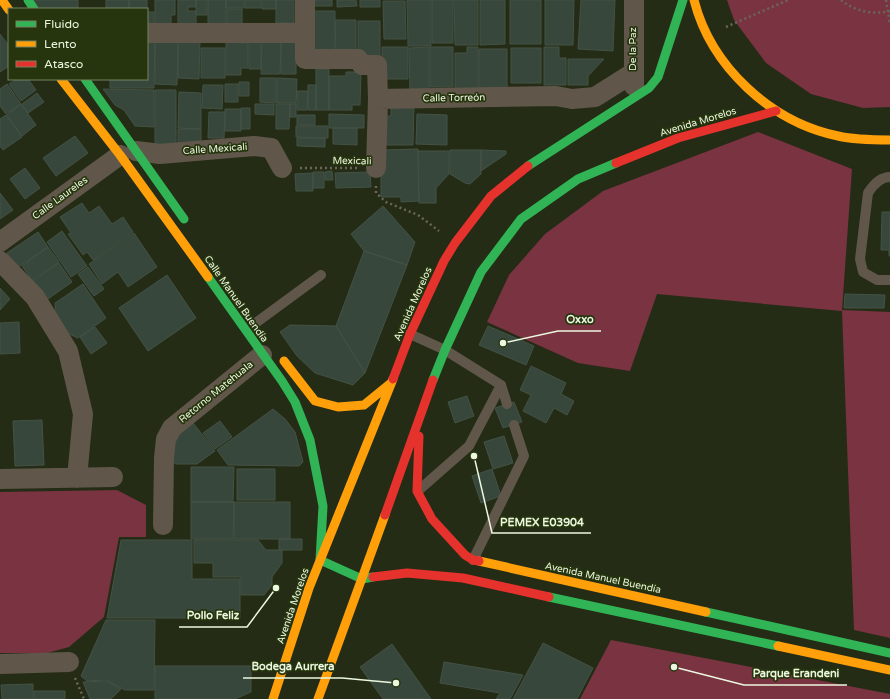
<svg xmlns="http://www.w3.org/2000/svg" width="890" height="699" font-family="'Varela Round',sans-serif">
  <style>
    .green { fill: #7a3341 }
    .building { fill: #38473b; stroke: #445246 }
    .lines { fill: none; stroke-linecap: round; stroke-linejoin: round }
    .path { stroke: #6a6759; stroke-width: 2.5; stroke-dasharray: 2 3; stroke-linecap: butt }
    .lane { stroke: #60574a; stroke-width: 10 }
    .street { stroke: #60574a; stroke-width: 20 }
    .fast { stroke: #30b455; stroke-width: 9 }
    .slow { stroke: #ff9f0a; stroke-width: 9 }
    .jam { stroke: #e5322d; stroke-width: 9 }
    .labels { text-anchor: middle; dominant-baseline: central; stroke-width: 3.5; stroke-linejoin: round; paint-order: stroke }
    .street-label { font-size: 10px; fill: #ecf7e0; stroke: #26350d }
    .leader { fill: none; stroke: #ecf7e0; stroke-width: 1.5 }
    .callout-dot { fill: #ecf7e0; stroke: #26350d; stroke-width: 1.5 }
    .callout-label { font-size: 11px; text-anchor: middle; font-weight: bold; fill: #ecf7e0; stroke: #26350d; stroke-width: 3.5; stroke-linejoin: round; paint-order: stroke }
  </style>
  <rect width="100%" height="100%" fill="#242c16"/>
  <path class="green" d="M 727,0 L 890,0 L 890,107 L 863,108 L 811,94 L 766,63 L 734,20 Z
    M 758,132 L 852,169 L 842,310 L 890,312 L 890,638 L 854,630 L 842,311 L 657,294 L 630,371 L 578,363 L 487,322 L 509,275 L 545,234 L 603,191 Z
    M 117,490 L 146,505 L 146,537 L 119,537 L 104,617 L 69,647 L 47,653 L 0,653 L 0,492 Z
    M 611,640 L 890,694 L 890,699 L 580,699 Z"/>
  <path class="building" d="M 33,0 L 78,0 L 78,9 L 39,9 Z
    M 106,0 L 129,0 L 129,9 L 106,9 Z
    M 129,0 L 147,0 L 147,12 L 154,12 L 154,30 L 147,30 L 147,9 L 129,9 Z
    M 155,0 L 175,0 L 175,15 L 171,15 L 171,25 L 155,25 Z
    M 178,0 L 196,0 L 196,7 L 188,7 L 188,11 L 196,11 L 196,29 L 178,29 Z
    M 196,0 L 207,0 L 207,15 L 196,15 Z
    M 208,0 L 226,0 L 226,26 L 208,26 Z
    M 226,0 L 244,0 L 244,8 L 226,8 Z
    M 245,0 L 261,0 L 261,8 L 245,8 Z
    M 262,0 L 276,0 L 276,9 L 262,9 Z
    M 276,0 L 294,0 L 294,23 L 276,23 Z
    M 313,0 L 332,0 L 332,6 L 313,6 Z
    M 337,0 L 356,0 L 357,6 L 337,7 Z
    M 360,0 L 380,0 L 380,7 L 360,7 Z
    M 407,0 L 431,0 L 431,46 L 408,46 Z
    M 432,0 L 453,0 L 453,43 L 432,43 Z
    M 454,0 L 478,0 L 478,45 L 455,45 Z
    M 480,0 L 505,0 L 505,44 L 480,45 Z
    M 510,0 L 541,0 L 541,44 L 510,44 Z
    M 545,0 L 574,0 L 573,45 L 545,45 Z
    M 581,0 L 615,0 L 613,51 L 578,49 Z
    M 383,1 L 405,1 L 406,39 L 384,39 Z
    M 227,9 L 242,9 L 242,24 L 227,24 Z
    M 313,11 L 335,11 L 335,56 L 313,57 Z
    M 335,20 L 356,20 L 356,56 L 336,56 Z
    M 358,21 L 380,21 L 380,56 L 358,56 Z
    M 0,34 L 9,46 L 9,66 L 0,72 Z
    M 147,37 L 155,37 L 154,88 L 110,88 L 110,79 L 147,79 Z
    M 178,40 L 200,40 L 199,79 L 178,78 Z
    M 262,41 L 281,41 L 280,74 L 261,74 Z
    M 155,42 L 178,42 L 177,85 L 155,84 Z
    M 226,42 L 248,43 L 248,68 L 241,68 L 241,75 L 226,75 Z
    M 249,42 L 261,42 L 261,69 L 249,69 Z
    M 281,42 L 296,42 L 296,74 L 281,74 Z
    M 382,47 L 408,47 L 408,79 L 382,79 Z
    M 429,47 L 429,95 L 410,95 L 409,48 Z
    M 430,47 L 453,47 L 453,87 L 430,87 Z
    M 467,47 L 478,47 L 478,93 L 455,93 L 455,53 L 467,53 Z
    M 544,47 L 559,47 L 559,58 L 566,58 L 566,85 L 544,85 Z
    M 201,48 L 225,48 L 225,78 L 201,78 Z
    M 511,48 L 541,48 L 541,83 L 511,83 Z
    M 479,49 L 507,49 L 507,92 L 479,92 Z
    M 568,59 L 604,59 L 588,76 L 588,85 L 568,85 Z
    M 316,69 L 329,69 L 329,110 L 316,110 Z
    M 346,72 L 361,72 L 360,105 L 352,105 L 352,110 L 329,110 L 329,76 L 346,76 Z
    M 260,78 L 276,78 L 276,103 L 260,102 Z
    M 277,78 L 297,79 L 296,103 L 277,103 Z
    M 17,79 L 28,79 L 36,90 L 21,101 L 9,84 Z
    M 239,82 L 249,82 L 249,96 L 239,96 Z
    M 7,84 L 21,104 L 6,114 L 0,106 L 0,89 Z
    M 225,84 L 238,84 L 238,102 L 225,102 Z
    M 203,85 L 223,85 L 222,109 L 202,108 Z
    M 308,85 L 316,85 L 316,110 L 308,110 Z
    M 103,89 L 154,90 L 154,127 L 135,126 L 124,110 L 115,105 Z
    M 155,90 L 176,90 L 176,144 L 155,144 Z
    M 297,91 L 308,91 L 307,110 L 297,110 Z
    M 179,92 L 201,93 L 201,129 L 178,128 Z
    M 37,93 L 44,102 L 28,113 L 22,104 Z
    M 391,102 L 414,102 L 413,145 L 383,145 L 384,116 L 391,116 Z
    M 21,104 L 36,125 L 22,136 L 7,115 Z
    M 255,104 L 274,104 L 274,115 L 255,114 Z
    M 276,104 L 290,104 L 289,129 L 276,129 Z
    M 290,104 L 296,104 L 296,117 L 290,117 Z
    M 241,108 L 250,108 L 250,129 L 241,129 Z
    M 225,109 L 241,109 L 241,131 L 225,131 Z
    M 209,112 L 225,112 L 224,138 L 208,138 Z
    M 329,114 L 364,115 L 364,128 L 329,128 Z
    M 417,114 L 447,115 L 447,145 L 416,144 Z
    M 6,115 L 22,137 L 3,150 L 0,146 L 0,119 Z
    M 297,115 L 315,115 L 315,125 L 297,125 Z
    M 296,126 L 328,126 L 328,138 L 296,137 Z
    M 333,128 L 357,128 L 357,145 L 333,144 Z
    M 178,129 L 201,129 L 201,145 L 178,145 Z
    M 75,136 L 88,153 L 56,176 L 43,158 Z
    M 297,138 L 325,138 L 325,147 L 297,146 Z
    M 418,149 L 419,201 L 401,202 L 401,197 L 381,197 L 381,150 Z
    M 450,150 L 481,150 L 481,174 L 470,184 L 465,183 L 450,174 Z
    M 481,150 L 506,151 L 506,154 L 481,171 Z
    M 418,151 L 449,151 L 449,174 L 436,188 L 436,203 L 419,203 Z
    M 25,168 L 40,188 L 25,199 L 10,179 Z
    M 332,171 L 333,180 L 325,180 L 325,172 Z
    M 313,172 L 324,172 L 324,188 L 313,188 Z
    M 370,172 L 371,187 L 336,188 L 335,173 Z
    M 313,173 L 313,191 L 296,191 L 295,174 Z
    M 0,193 L 13,210 L 0,219 Z
    M 82,203 L 89,213 L 99,206 L 112,224 L 123,217 L 133,232 L 93,260 L 87,252 L 83,255 L 68,234 L 71,233 L 60,217 Z
    M 383,206 L 415,242 L 407,265 L 364,251 L 351,234 Z
    M 882,212 L 890,212 L 890,256 L 889,256 L 889,250 L 881,250 Z
    M 62,231 L 87,266 L 71,277 L 47,242 Z
    M 38,232 L 48,247 L 17,268 L 7,253 Z
    M 134,233 L 157,267 L 128,287 L 118,272 L 102,284 L 89,264 Z
    M 48,247 L 59,262 L 32,280 L 22,266 Z
    M 364,251 L 407,265 L 365,373 L 336,326 Z
    M 59,263 L 72,282 L 45,301 L 31,282 Z
    M 88,267 L 104,289 L 94,296 L 78,274 Z
    M 167,275 L 196,318 L 148,351 L 119,308 Z
    M 83,284 L 106,318 L 78,338 L 56,328 L 55,303 Z
    M 0,288 L 10,299 L 0,310 Z
    M 845,294 L 885,295 L 884,308 L 844,308 Z
    M 19,322 L 20,353 L 0,354 L 0,323 Z
    M 290,325 L 336,326 L 365,373 L 353,385 L 315,373 L 297,356 L 280,332 Z
    M 488,326 L 534,346 L 526,365 L 479,345 Z
    M 95,327 L 107,343 L 91,354 L 80,337 Z
    M 531,366 L 566,383 L 561,394 L 574,401 L 567,415 L 554,408 L 546,423 L 523,411 L 531,395 L 520,390 Z
    M 467,396 L 474,416 L 455,423 L 448,402 Z
    M 514,402 L 522,422 L 503,428 L 495,408 Z
    M 273,409 L 285,419 L 295,432 L 303,462 L 299,466 L 228,465 L 217,450 Z
    M 190,419 L 215,451 L 197,464 L 176,464 L 169,459 L 173,441 Z
    M 42,420 L 44,465 L 15,466 L 13,421 Z
    M 220,421 L 232,437 L 215,449 L 203,433 Z
    M 504,436 L 513,463 L 493,469 L 484,442 Z
    M 191,467 L 234,467 L 233,502 L 191,502 Z
    M 237,469 L 275,469 L 275,500 L 237,500 Z
    M 492,469 L 501,496 L 481,503 L 472,476 Z
    M 191,502 L 234,502 L 233,539 L 191,539 Z
    M 234,502 L 290,502 L 290,539 L 234,539 Z
    M 279,539 L 302,539 L 302,550 L 279,550 Z
    M 121,540 L 192,540 L 192,579 L 240,579 L 240,618 L 107,618 Z
    M 194,540 L 258,540 L 266,550 L 282,550 L 282,563 L 272,577 L 272,585 L 264,595 L 241,595 L 241,577 L 213,577 L 213,563 L 194,563 Z
    M 106,620 L 155,620 L 154,690 L 125,690 L 106,680 L 87,681 L 81,676 Z
    M 543,643 L 593,668 L 577,699 L 513,699 Z
    M 392,644 L 431,699 L 383,699 L 360,667 Z
    M 444,662 L 523,675 L 510,699 L 496,699 L 500,693 L 440,683 Z
    M 155,666 L 251,666 L 251,692 L 235,699 L 155,699 Z
    M 106,681 L 121,689 L 111,699 L 90,699 L 83,682 Z
    M 33,684 L 33,699 L 2,699 L 1,685 Z
    M 34,691 L 65,691 L 65,699 L 34,699 Z"/>
  <g class="lines">
    <path class="path" d="M 841,0 C 854,11 873,15 890,11
      M 886,0 L 890,24
      M 726,27 L 788,0
      M 300,168 L 357,168
      M 376,186 L 376,193 L 386,202 L 418,215 L 439,231
      M 75,678 L 84,699"/>
    <path class="lane" d="M 890,177 C 880,177 873,185 868,193 L 860,259 L 863,272 L 877,280 L 890,280
      M 257,322 L 321,275
      M 410,334 L 445,350 L 501,385 L 469,446 L 419,490
      M 501,385 L 507,404
      M 473,560 L 524,456 L 514,425"/>
    <path class="street" d="M 305,0 L 305,59 L 358,59 L 362,65 L 377,65 L 378,99 L 556,96 L 572,99 L 595,97 L 633,73
      M 634,0 L 634,86
      M 147,33 L 305,33
      M 136,151 L 160,154 L 254,146 L 271,148 L 282,168
      M 376,168 L 378,99
      M 0,242 L 120,155
      M 0,261 L 35,297 L 68,351 L 83,414 L 77,478
      M 0,479 L 113,477
      M 163,525 L 164,458 L 166,439 L 172,428 L 262,355
      M 0,664 L 69,662"/>
    <path class="fast" d="M 28,0 L 34,9
      M 85,79 L 184,219
      M 528,166 L 649,88 L 658,77 L 683,0
      M 208,277 L 282,381 L 295,402 L 310,440 L 323,506 L 320,560 L 362,579 L 373,577
      M 433,380 L 445,350 L 481,272 L 521,219 L 578,179 L 616,163
      M 549,597 L 778,646
      M 706,612 L 890,653"/>
    <path class="slow" d="M 2,0 L 9,10
      M 694,0 C 711,67 771,122 838,136 C 855,140 873,140 890,140
      M 61,79 L 120,155 L 208,277
      M 284,361 L 315,401 L 338,407 L 364,405 L 391,383
      M 479,561 L 706,612
      M 778,646 L 890,670
      M 273,699 L 309,588 L 393,379
      M 318,699 L 385,515"/>
    <path class="jam" d="M 616,163 L 678,138 L 776,111
      M 393,379 L 410,334 L 444,261 L 455,243 L 491,196 L 528,166
      M 419,436 L 417,491 L 432,519 L 465,555 L 473,560 L 479,561
      M 385,515 L 433,380
      M 373,577 L 407,573 L 463,578 L 549,597"/>
  </g>
  <g class="labels">
    <g class="street-label">
      <text transform="translate(633 49) rotate(-90)">De la Paz</text>
      <text transform="translate(454 98) rotate(-1)">Calle Torreón</text>
      <text transform="translate(698 122) rotate(-17)">Avenida Morelos</text>
      <text transform="translate(215 149) rotate(-4)">Calle Mexicali</text>
      <text transform="translate(352 161) rotate(1)">Mexicali</text>
      <text transform="translate(60 198) rotate(-36)">Calle Laureles</text>
      <text transform="translate(236 299) rotate(55)">Calle Manuel Buendía</text>
      <text transform="translate(413 304) rotate(-66)">Avenida Morelos</text>
      <text transform="translate(216 392) rotate(-39)">Retorno Matehuala</text>
      <text transform="translate(603 578) rotate(12)">Avenida Manuel Buendía</text>
      <text transform="translate(293 606) rotate(-71)">Avenida Morelos</text>
    </g>
  </g>
  <path class="leader" d="M503 343L558 331H601M474 456L492 533H591M276 588L247 627H179M396 683L342 678H243M674 667L744 685H847"/>
  <g class="callout-dot">
    <circle cx="503" cy="343" r="4"/>
    <circle cx="474" cy="456" r="4"/>
    <circle cx="276" cy="588" r="4"/>
    <circle cx="396" cy="683" r="4"/>
    <circle cx="674" cy="667" r="4"/>
  </g>
  <g class="callout-label">
    <text x="580" y="323">Oxxo</text>
    <text x="542" y="526">PEMEX E03904</text>
    <text x="213" y="619">Pollo Feliz</text>
    <text x="293" y="670">Bodega Aurrera</text>
    <text x="796" y="677">Parque Erandeni</text>
  </g>
  <rect x="8" y="8" width="140" height="72" fill="#26350d" stroke="#758361"/>
  <rect x="16" y="21" width="20" height="6" fill="#30b455" stroke="#758361"/>
  <text x="44" y="28" font-size="12" fill="#ecf7e0">Fluido</text>
  <rect x="16" y="41" width="20" height="6" fill="#ff9f0a" stroke="#758361"/>
  <text x="44" y="48" font-size="12" fill="#ecf7e0">Lento</text>
  <rect x="16" y="61" width="20" height="6" fill="#e5322d" stroke="#758361"/>
  <text x="44" y="68" font-size="12" fill="#ecf7e0">Atasco</text>
</svg>
